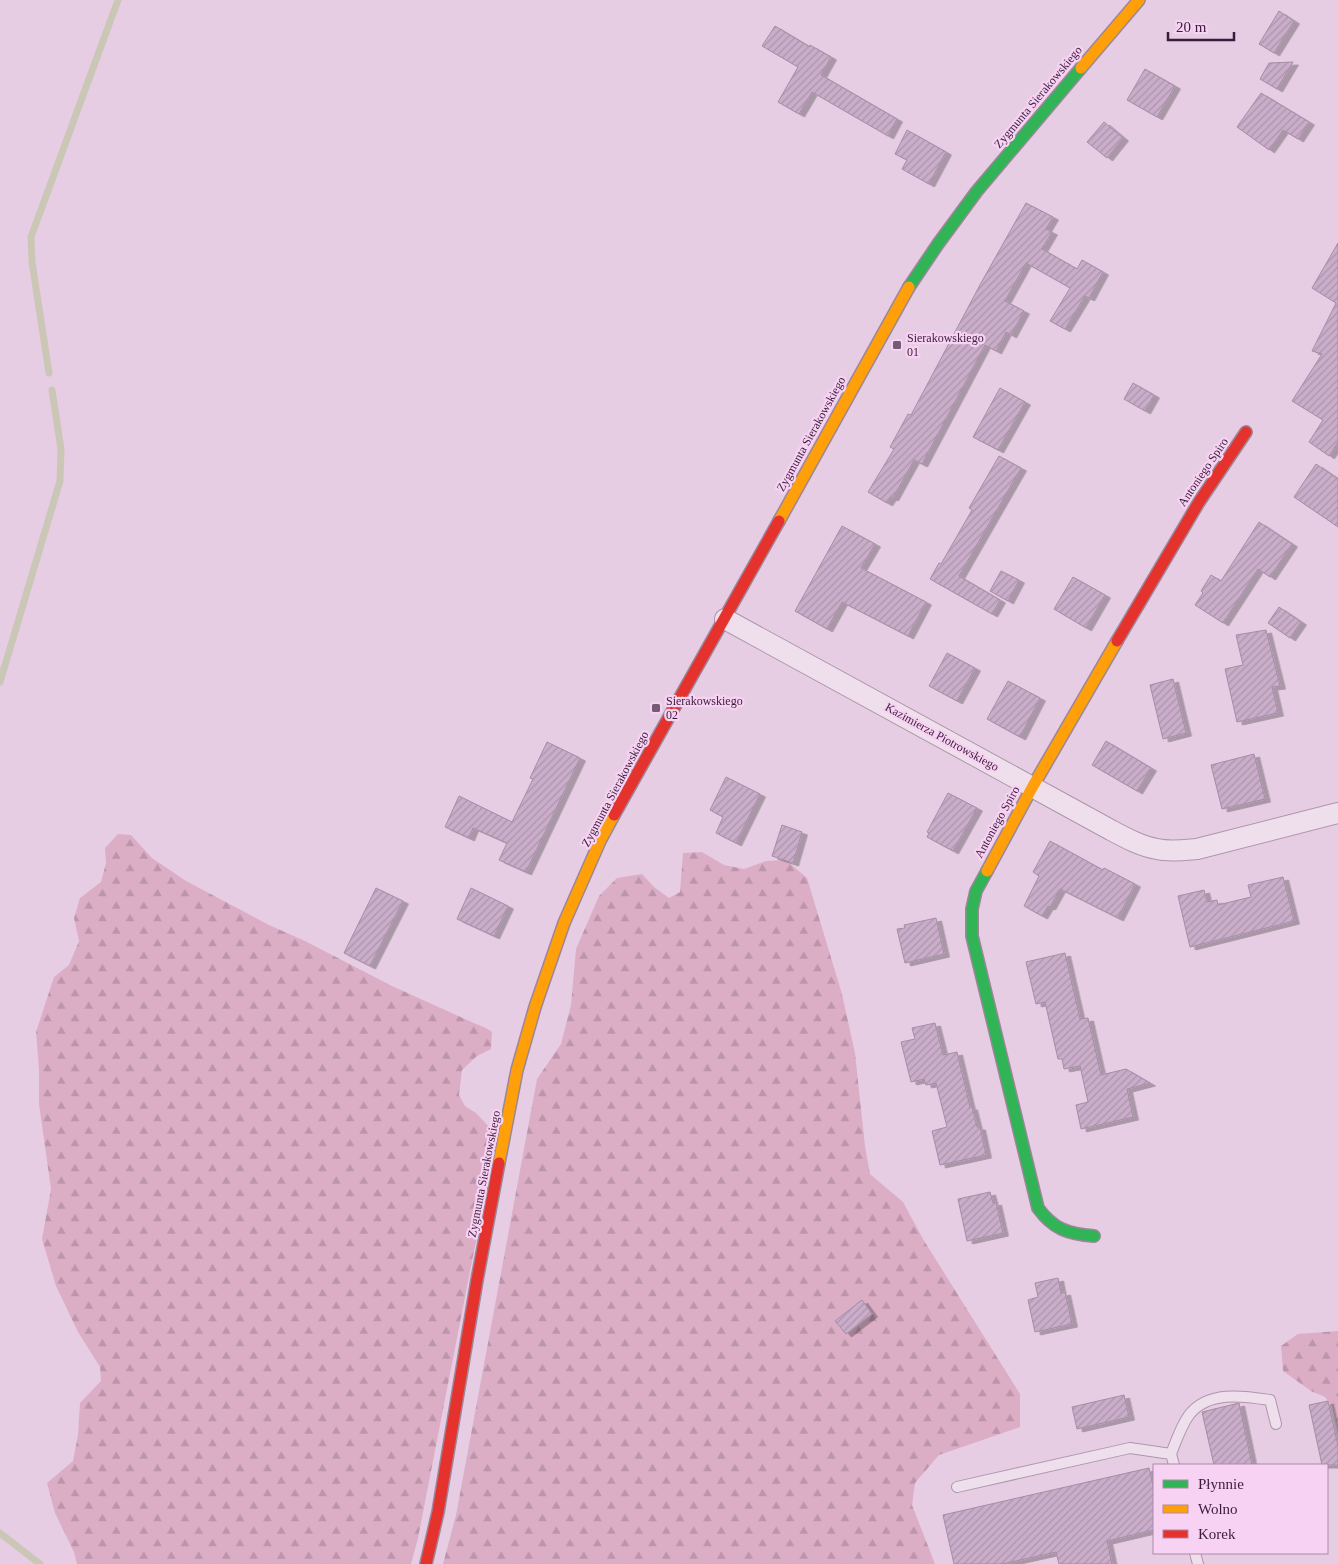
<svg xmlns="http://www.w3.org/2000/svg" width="1338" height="1564" font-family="Georgia,serif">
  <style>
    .forest { fill: url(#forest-firs) }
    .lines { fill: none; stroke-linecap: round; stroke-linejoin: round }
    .stream { stroke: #cbc7b7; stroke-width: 7 }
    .building { fill: url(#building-hatch); stroke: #a68ca6; filter: url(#shadow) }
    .lane-casing { stroke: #ac96aa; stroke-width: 12 }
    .street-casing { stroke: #ac96aa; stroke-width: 22 }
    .fast-casing { stroke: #9b869a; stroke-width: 14 }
    .slow-casing { stroke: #9b869a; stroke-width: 14 }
    .jam-casing { stroke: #9b869a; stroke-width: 14 }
    .lane { stroke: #efdfec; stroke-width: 10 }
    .street { stroke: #efdfec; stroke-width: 20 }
    .fast { stroke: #30b455; stroke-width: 11 }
    .slow { stroke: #ff9f0a; stroke-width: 11 }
    .jam { stroke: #e5322d; stroke-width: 11 }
    .poi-dot { fill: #775b76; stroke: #f8d2f2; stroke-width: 2 }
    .labels { text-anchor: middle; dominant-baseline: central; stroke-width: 4.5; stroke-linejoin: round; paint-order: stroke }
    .street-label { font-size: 12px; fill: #3a1d3c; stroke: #f8d2f2 }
    .poi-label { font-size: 12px; fill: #3a1d3c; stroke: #f8d2f2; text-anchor: start }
  </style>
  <defs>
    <pattern id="forest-firs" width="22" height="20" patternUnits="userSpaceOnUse" patternTransform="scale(1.25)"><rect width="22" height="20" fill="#dbaec6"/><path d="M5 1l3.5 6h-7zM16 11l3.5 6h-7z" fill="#bd95ab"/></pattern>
    <pattern id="building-hatch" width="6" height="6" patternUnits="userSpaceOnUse" patternTransform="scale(1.25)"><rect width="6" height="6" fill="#c9adc9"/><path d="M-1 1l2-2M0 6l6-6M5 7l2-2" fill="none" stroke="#ad94ae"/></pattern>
    <filter id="shadow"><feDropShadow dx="5.5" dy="3" stdDeviation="0" flood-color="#0004"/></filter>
  </defs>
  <rect width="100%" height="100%" fill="#e7cde3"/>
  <path class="forest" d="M 118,834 L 131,835 L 152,858 L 186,881 L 269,925 L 305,941 L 392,986 L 476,1024 L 486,1028 L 492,1032 L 491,1049 L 477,1056 L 462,1070 L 459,1095 L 465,1106 L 476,1113 L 489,1127 L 497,1145 L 473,1256 L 418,1538 L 411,1564 L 77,1564 L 74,1552 L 55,1513 L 47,1483 L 73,1461 L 78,1435 L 80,1403 L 101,1381 L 100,1367 L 78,1332 L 56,1286 L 42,1239 L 51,1189 L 39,1104 L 39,1069 L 36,1032 L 54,977 L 69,965 L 79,941 L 74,918 L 80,898 L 101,882 L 106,863 L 105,848 Z
    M 702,852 L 724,865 L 744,869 L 766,861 L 786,860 L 807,878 L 842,994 L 855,1053 L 865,1146 L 870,1174 L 903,1202 L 923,1239 L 1020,1394 L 1020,1427 L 939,1455 L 915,1483 L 912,1505 L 935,1564 L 443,1564 L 456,1515 L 537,1079 L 561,1044 L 571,1005 L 576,949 L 599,896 L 617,878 L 642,874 L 654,887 L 669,898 L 680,892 L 683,853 Z
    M 1338,1331 L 1338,1434 L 1332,1406 L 1325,1397 L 1311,1391 L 1283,1371 L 1281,1346 L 1298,1334 Z"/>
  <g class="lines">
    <path class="stream" d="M 49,373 L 32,262 L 31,237 L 118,0
      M 0,682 L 60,481 L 61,449 L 52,390
      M 0,1533 L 40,1564"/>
  </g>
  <path class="building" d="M 1279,11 L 1294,21 L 1274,53 L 1259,44 Z
    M 775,26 L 810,47 L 810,45 L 831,57 L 821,75 L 897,119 L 888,136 L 812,92 L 799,114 L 778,102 L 798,67 L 762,46 Z
    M 1293,62 L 1277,89 L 1260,79 L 1269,63 Z
    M 1145,69 L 1175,86 L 1157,117 L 1127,100 Z
    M 1261,93 L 1309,122 L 1298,139 L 1283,130 L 1269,150 L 1237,127 Z
    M 1104,122 L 1123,138 L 1107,158 L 1087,142 Z
    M 907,130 L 946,152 L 929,184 L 902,169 L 907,160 L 895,154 Z
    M 1026,203 L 1053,217 L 1046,229 L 1052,232 L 1042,249 L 1077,269 L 1082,260 L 1103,272 L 1089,298 L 1085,296 L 1065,329 L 1050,321 L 1070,288 L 1026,263 L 1005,301 L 1024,311 L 1011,335 L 1006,332 L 996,351 L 985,345 L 922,464 L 914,460 L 893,498 L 891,497 L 887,503 L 868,492 L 894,449 L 890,447 L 908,414 L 911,415 L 981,283 Z
    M 1338,243 L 1338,442 L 1329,456 L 1309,442 L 1323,420 L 1292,401 L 1322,354 L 1312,351 L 1336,303 L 1312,288 Z
    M 1133,383 L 1154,395 L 1145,411 L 1124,399 Z
    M 1000,388 L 1025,402 L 998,450 L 973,437 Z
    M 999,456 L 1021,468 L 959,576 L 1000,600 L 992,614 L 930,579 L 939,563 L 941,564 L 972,510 L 969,508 Z
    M 1316,464 L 1338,479 L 1338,527 L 1294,497 Z
    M 1259,522 L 1292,544 L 1270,577 L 1258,569 L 1223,623 L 1195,605 L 1203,593 L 1201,591 L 1211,575 L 1221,581 Z
    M 842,526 L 875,544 L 861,568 L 926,602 L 908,636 L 842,602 L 827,629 L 795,611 Z
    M 1001,571 L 1019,580 L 1008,601 L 990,591 Z
    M 1073,577 L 1105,595 L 1086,628 L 1054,609 Z
    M 1279,607 L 1301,622 L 1290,638 L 1268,623 Z
    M 1266,630 L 1280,686 L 1272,687 L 1278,713 L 1237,722 L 1225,669 L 1243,665 L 1236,635 Z
    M 947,653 L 975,668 L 957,701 L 929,686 Z
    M 1173,679 L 1186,733 L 1163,739 L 1150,685 Z
    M 1008,681 L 1040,698 L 1020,737 L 987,719 Z
    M 1106,741 L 1151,768 L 1137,791 L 1092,765 Z
    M 547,742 L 580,758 L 526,872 L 499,860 L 507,843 L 473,828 L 469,838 L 445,827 L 459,796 L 512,822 L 533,779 L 530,778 Z
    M 1254,754 L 1265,799 L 1222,809 L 1211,765 Z
    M 726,777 L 760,794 L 736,843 L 716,833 L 723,817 L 710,810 Z
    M 948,793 L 977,808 L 953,851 L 927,837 L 929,833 L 927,832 Z
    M 782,825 L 802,832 L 793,863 L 772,856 Z
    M 1050,841 L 1103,870 L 1104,868 L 1135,884 L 1118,918 L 1060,889 L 1050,907 L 1048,906 L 1042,916 L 1024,906 L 1039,876 L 1033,872 Z
    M 1283,877 L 1294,921 L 1190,947 L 1178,896 L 1204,890 L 1207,902 L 1217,900 L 1218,905 L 1251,897 L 1248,885 Z
    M 376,888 L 403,901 L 370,966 L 344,953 Z
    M 471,888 L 508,906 L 494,936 L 457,919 Z
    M 936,918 L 944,954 L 905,963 L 897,929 L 905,928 L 904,925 Z
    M 1065,953 L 1080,1019 L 1088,1018 L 1101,1075 L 1126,1069 L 1150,1083 L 1127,1089 L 1133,1117 L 1081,1129 L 1076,1105 L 1088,1102 L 1080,1066 L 1064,1069 L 1062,1059 L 1058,1059 L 1045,1002 L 1036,1004 L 1026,962 Z
    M 935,1023 L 943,1055 L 957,1052 L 970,1107 L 972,1107 L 977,1127 L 980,1127 L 986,1155 L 940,1165 L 932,1131 L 947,1127 L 936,1083 L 926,1085 L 924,1079 L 911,1082 L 901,1042 L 915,1039 L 912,1028 Z
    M 990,1192 L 993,1203 L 996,1202 L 1003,1233 L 967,1241 L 958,1199 Z
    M 1058,1278 L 1061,1293 L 1065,1292 L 1072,1324 L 1035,1332 L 1028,1300 L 1038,1297 L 1035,1283 Z
    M 862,1300 L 872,1314 L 846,1334 L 835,1321 Z
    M 1124,1395 L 1129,1417 L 1077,1429 L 1072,1407 Z
    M 1328,1401 L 1338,1446 L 1338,1465 L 1322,1465 L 1309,1405 Z
    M 1239,1403 L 1252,1465 L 1214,1465 L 1202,1412 Z
    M 1149,1468 L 1154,1489 L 1154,1530 L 1107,1541 L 1112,1564 L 1059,1564 L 1056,1552 L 1002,1564 L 954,1564 L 943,1515 Z"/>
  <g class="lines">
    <defs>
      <path id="lane" d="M 1171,1454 C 1176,1441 1181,1426 1189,1415 C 1208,1390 1244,1396 1270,1400 L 1276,1424
        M 957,1487 L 1130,1448 L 1171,1454 L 1174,1465
        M 1195,1553 L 1198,1564"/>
      <path id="street" d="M 725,619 L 1109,829 C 1124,837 1140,846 1157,849 C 1170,852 1184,850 1197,849 L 1338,813"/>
      <path id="fast" d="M 909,287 L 938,244 L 977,191 L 1081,68
        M 987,871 L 976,891 L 972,909 L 972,936 L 1038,1208 C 1053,1229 1068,1234 1094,1236"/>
      <path id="slow" d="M 1081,68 L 1139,0
        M 779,521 L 909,287
        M 987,871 L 1033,786 L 1117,641
        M 499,1163 L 517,1070 L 535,1007 L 564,923 L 600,841 L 614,815"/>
      <path id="jam" d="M 1117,641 L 1199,502 L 1246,432
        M 614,815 L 779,521
        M 426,1564 L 438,1512 L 477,1280 L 499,1163"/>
    </defs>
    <use href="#lane" class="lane-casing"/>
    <use href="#street" class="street-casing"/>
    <use href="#fast" class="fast-casing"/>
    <use href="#slow" class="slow-casing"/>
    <use href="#jam" class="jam-casing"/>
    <use href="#lane" class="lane"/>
    <use href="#street" class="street"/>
    <use href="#fast" class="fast"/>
    <use href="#slow" class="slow"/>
    <use href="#jam" class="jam"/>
  </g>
  <g class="poi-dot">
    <rect x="892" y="340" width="10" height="10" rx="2.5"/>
    <rect x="651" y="703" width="10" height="10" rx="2.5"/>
  </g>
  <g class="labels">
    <g class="street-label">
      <text transform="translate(1038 97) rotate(-50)">Zygmunta Sierakowskiego</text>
      <text transform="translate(811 434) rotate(-61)">Zygmunta Sierakowskiego</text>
      <text transform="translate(1203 472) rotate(-56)">Antoniego Spiro</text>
      <text transform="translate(942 737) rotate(29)">Kazimierza Piotrowskiego</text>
      <text transform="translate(615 789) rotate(-62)">Zygmunta Sierakowskiego</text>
      <text transform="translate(997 822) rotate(-61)">Antoniego Spiro</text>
      <text transform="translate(484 1174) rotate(-79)">Zygmunta Sierakowskiego</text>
    </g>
    <g class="poi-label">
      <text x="907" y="338">Sierakowskiego<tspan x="907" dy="14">01</tspan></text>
      <text x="666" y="701">Sierakowskiego<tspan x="666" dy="14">02</tspan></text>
    </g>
  </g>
  <rect x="1153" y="1464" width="175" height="90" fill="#f8d2f2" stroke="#ac8aa9"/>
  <rect x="1163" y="1480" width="25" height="8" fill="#30b455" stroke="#ac8aa9"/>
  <text x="1198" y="1489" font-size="15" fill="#3a1d3c">Płynnie</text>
  <rect x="1163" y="1505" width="25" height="8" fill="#ff9f0a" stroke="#ac8aa9"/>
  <text x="1198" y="1514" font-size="15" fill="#3a1d3c">Wolno</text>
  <rect x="1163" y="1530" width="25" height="8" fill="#e5322d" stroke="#ac8aa9"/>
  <text x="1198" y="1539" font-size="15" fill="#3a1d3c">Korek</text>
  <path d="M1168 32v8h66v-8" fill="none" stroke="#3a1d3c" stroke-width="2.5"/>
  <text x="1176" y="32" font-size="15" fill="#3a1d3c" stroke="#f8d2f2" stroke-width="4" paint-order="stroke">20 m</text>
</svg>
